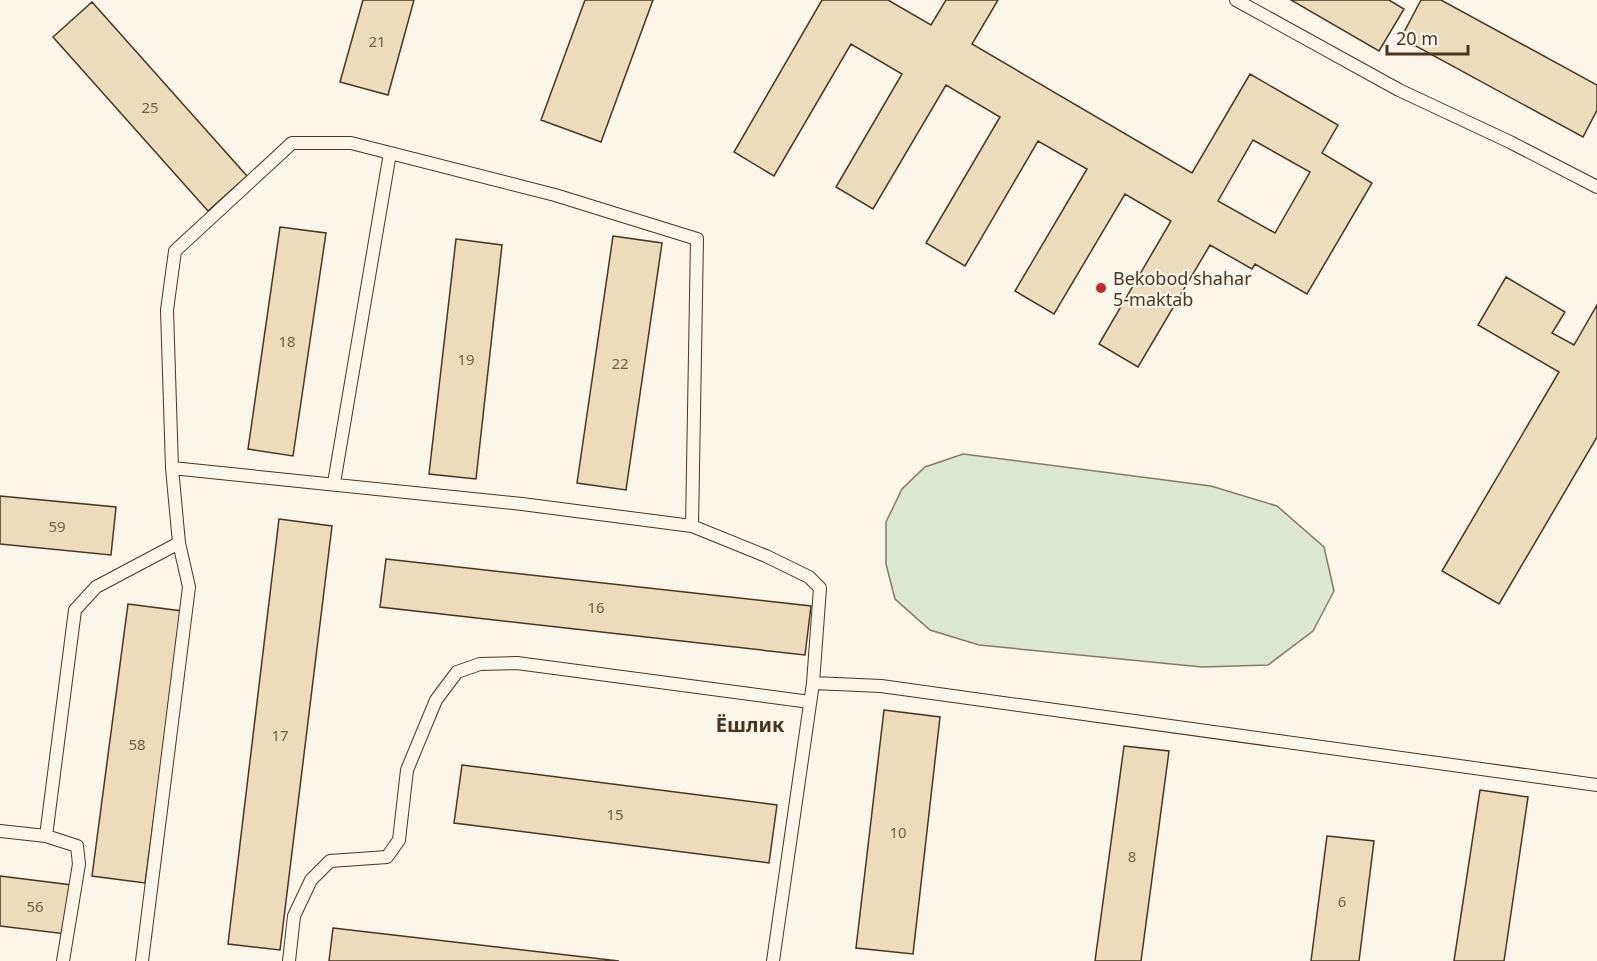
<svg xmlns="http://www.w3.org/2000/svg" width="1597" height="961" font-family="'Noto Sans',sans-serif">
  <style>
    .green { fill: #dce7d0; stroke: #887966; stroke-width: 1.5 }
    .building { fill: #ecdcbc; stroke: #4a3520; stroke-width: 1.5; fill-rule: evenodd }
    .lines { fill: none; stroke-linecap: round; stroke-linejoin: round }
    .lane-casing { stroke: #4a3520; stroke-width: 14 }
    .lane { stroke: #fbf6e9; stroke-width: 12 }
    .poi-dot { fill: #c62828; stroke: #fbf6e9; stroke-width: 2 }
    .labels { text-anchor: middle; dominant-baseline: central; stroke-width: 4.5; stroke-linejoin: round; paint-order: stroke }
    .number-label { font-size: 15px; fill: #725f47 }
    .poi-label { font-size: 18px; fill: #4a3520; stroke: #fbf6e9; text-anchor: start }
    .neighbourhood-label { font-size: 20px; font-weight: bold; fill: #4a3520; stroke: #fbf6e9 }
  </style>
  <rect width="100%" height="100%" fill="#fbf6e9"/>
  <path class="green" d="M 963,454 L 1211,486 L 1277,506 L 1324,547 L 1334,591 L 1313,631 L 1268,665 L 1202,667 L 979,645 L 930,630 L 895,599 L 886,564 L 886,522 L 902,489 L 925,467 Z"/>
  <path class="building" d="M 363,0 L 414,0 L 388,95 L 340,82 Z
    M 585,0 L 653,0 L 601,142 L 541,120 Z
    M 822,0 L 888,0 L 931,25 L 946,0 L 998,0 L 972,44 L 1192,173 L 1250,74 L 1338,125 L 1322,153 L 1372,183 L 1307,294 L 1255,264 L 1252,269 L 1210,245 L 1138,367 L 1099,344 L 1171,221 L 1125,194 L 1054,314 L 1015,291 L 1087,169 L 1038,141 L 965,266 L 926,243 L 1000,117 L 946,85 L 873,209 L 836,187 L 902,74 L 851,44 L 774,176 L 734,152 ZM 1253,140 L 1310,172 L 1275,233 L 1218,201 Z
    M 1291,0 L 1389,0 L 1404,9 L 1379,51 Z
    M 1421,0 L 1441,0 L 1597,85 L 1597,110 L 1583,137 L 1401,38 Z
    M 92,2 L 247,176 L 208,211 L 53,37 Z
    M 280,227 L 326,233 L 293,456 L 248,449 Z
    M 613,236 L 662,243 L 626,490 L 577,483 Z
    M 456,239 L 502,245 L 476,479 L 429,474 Z
    M 1506,277 L 1565,312 L 1552,333 L 1574,345 L 1597,305 L 1597,437 L 1499,604 L 1442,571 L 1559,372 L 1478,325 Z
    M 0,496 L 116,507 L 111,555 L 0,544 Z
    M 279,519 L 332,526 L 280,950 L 228,944 Z
    M 386,559 L 811,606 L 805,655 L 380,607 Z
    M 128,604 L 182,611 L 145,883 L 92,876 Z
    M 884,710 L 940,717 L 913,954 L 856,948 Z
    M 1124,746 L 1169,751 L 1141,961 L 1095,961 Z
    M 462,765 L 777,805 L 769,863 L 454,823 Z
    M 1480,790 L 1528,797 L 1504,961 L 1454,961 Z
    M 1327,836 L 1374,841 L 1359,961 L 1311,961 Z
    M 0,876 L 72,885 L 66,934 L 0,926 Z
    M 333,928 L 619,961 L 329,961 Z"/>
  <g class="lines">
    <defs>
      <path id="lane" d="M 1236,0 L 1399,90 L 1510,142 L 1597,187
        M 172,468 L 167,310 L 175,251 L 292,143 L 351,143 L 555,195 L 697,239 L 692,526
        M 334,483 L 390,153
        M 0,831 L 46,836 L 75,610 L 96,587 L 179,543
        M 46,836 L 77,846 L 79,864 L 63,961
        M 142,961 L 189,587 L 179,543 L 172,468 L 522,504 L 692,526 L 766,556 L 809,577 L 820,588 L 813,683
        M 289,961 L 294,916 L 311,880 L 330,861 L 387,857 L 399,840 L 407,770 L 436,700 L 457,672 L 480,664 L 517,663 L 810,702
        M 773,961 L 813,683 L 881,686 L 1597,785"/>
    </defs>
    <use href="#lane" class="lane-casing"/>
    <use href="#lane" class="lane"/>
  </g>
  <circle class="poi-dot" cx="1101" cy="288" r="6"/>
  <g class="labels">
    <g class="number-label">
      <text x="377" y="41">21</text>
      <text x="150" y="107">25</text>
      <text x="287" y="341">18</text>
      <text x="466" y="359">19</text>
      <text x="620" y="363">22</text>
      <text x="57" y="526">59</text>
      <text x="596" y="607">16</text>
      <text x="280" y="735">17</text>
      <text x="137" y="744">58</text>
      <text x="615" y="814">15</text>
      <text x="898" y="832">10</text>
      <text x="1132" y="856">8</text>
      <text x="1342" y="901">6</text>
      <text x="35" y="906">56</text>
    </g>
    <g class="poi-label">
      <text x="1113" y="278">Bekobod shahar<tspan x="1113" dy="21">5-maktab</tspan></text>
    </g>
    <g class="neighbourhood-label">
      <text x="750" y="724">Ёшлик</text>
    </g>
  </g>
  <path d="M1387 45v9h81v-9" fill="none" stroke="#4a3520" stroke-width="3"/>
  <text x="1396" y="45" font-size="18" fill="#4a3520" stroke="#fbf6e9" stroke-width="4.5" paint-order="stroke">20 m</text>
</svg>
